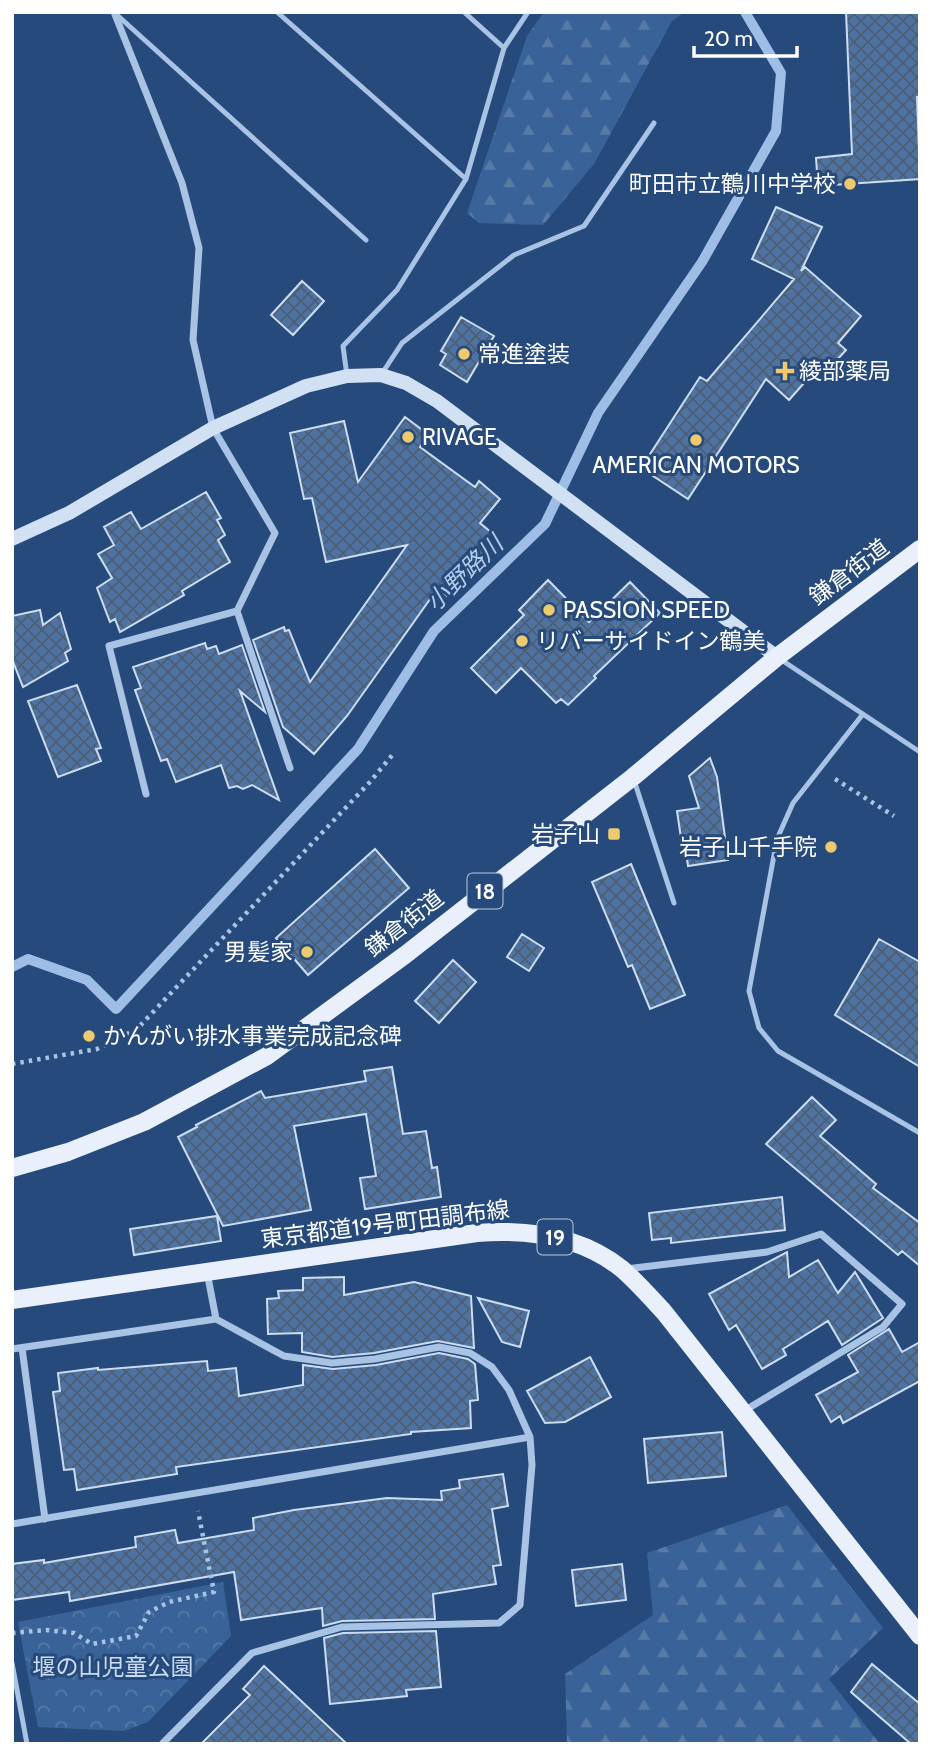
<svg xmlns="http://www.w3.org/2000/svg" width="932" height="1756" font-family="Cabin,'Noto Sans JP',sans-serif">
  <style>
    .forest { fill: url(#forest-firs) }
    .park { fill: url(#park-crowns) }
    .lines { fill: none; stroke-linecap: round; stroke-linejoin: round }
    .stream { stroke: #9ebee5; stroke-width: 10 }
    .building { fill: url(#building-cross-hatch); stroke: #ccddf3; stroke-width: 2 }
    .path { stroke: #a9c3e4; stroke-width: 4.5; stroke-dasharray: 3.5 5; stroke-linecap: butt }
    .lane { stroke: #a9c3e4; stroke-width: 5 }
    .street { stroke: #a9c3e4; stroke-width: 7 }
    .secondary { stroke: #d2e0f4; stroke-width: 14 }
    .primary { stroke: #e9f0fc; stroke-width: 18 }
    .poi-dot { fill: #edca6e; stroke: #264a7b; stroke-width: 2.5 }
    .labels { text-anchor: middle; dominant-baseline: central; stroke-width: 6; stroke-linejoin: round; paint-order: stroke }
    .shield { fill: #264a7b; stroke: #bec9d7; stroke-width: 2 }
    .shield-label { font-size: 21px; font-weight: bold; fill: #fff }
    .poi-label { font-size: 23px; fill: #fff; stroke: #264a7b; text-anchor: start }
    .street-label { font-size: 23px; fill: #fff; stroke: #264a7b }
    .park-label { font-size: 23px; fill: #ccddf3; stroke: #264a7b }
    .water-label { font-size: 24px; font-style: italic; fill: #b4cdec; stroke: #264a7b }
  </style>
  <defs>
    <pattern id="forest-firs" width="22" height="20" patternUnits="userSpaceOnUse" patternTransform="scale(1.75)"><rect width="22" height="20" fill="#396398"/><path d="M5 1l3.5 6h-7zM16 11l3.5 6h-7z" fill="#577aa7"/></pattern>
    <pattern id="park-crowns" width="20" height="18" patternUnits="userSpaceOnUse" patternTransform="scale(1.75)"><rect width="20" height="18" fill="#396398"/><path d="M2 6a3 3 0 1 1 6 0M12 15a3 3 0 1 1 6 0" fill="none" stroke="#577aa7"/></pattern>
    <pattern id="building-cross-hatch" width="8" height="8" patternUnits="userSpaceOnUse" patternTransform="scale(1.75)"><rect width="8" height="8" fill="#4e73a3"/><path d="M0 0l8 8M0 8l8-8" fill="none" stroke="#4d5e73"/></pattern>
  </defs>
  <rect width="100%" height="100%" fill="#264a7b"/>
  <path class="forest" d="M 544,12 L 685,12 L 672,21 L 594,164 L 543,225 L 479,223 L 467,213 L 527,36 Z
    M 787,1505 L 883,1628 L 829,1679 L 880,1744 L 567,1744 L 565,1674 L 653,1615 L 647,1553 Z"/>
  <path class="park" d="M 223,1582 L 231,1636 L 148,1722 L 124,1731 L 38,1727 L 18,1622 Z"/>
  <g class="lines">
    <path class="stream" d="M 12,967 L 28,959 L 87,980 L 116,1009 L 358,749 L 434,631 L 545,524 L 598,413 L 702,262 L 776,131 L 781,73 L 745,12"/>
  </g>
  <path class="building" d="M 846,12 L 920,12 L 920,97 L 917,97 L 920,179 L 818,186 L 816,158 L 852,154 Z
    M 776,207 L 822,227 L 801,271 L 805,267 L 861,316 L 838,343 L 846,350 L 826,372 L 819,366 L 789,400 L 766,379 L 688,499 L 641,468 L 700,377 L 707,381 L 794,279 L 752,259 Z
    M 302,281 L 324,301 L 293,335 L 271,315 Z
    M 461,317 L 494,336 L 467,382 L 440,365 L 446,354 L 441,351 Z
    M 405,417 L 429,435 L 420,447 L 475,487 L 479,481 L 500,499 L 480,523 L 498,538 L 447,596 L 438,588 L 347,716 L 314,754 L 283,727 L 253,640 L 284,627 L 285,631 L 289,630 L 310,682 L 407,545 L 326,562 L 312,498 L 304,499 L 290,433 L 344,421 L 358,482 Z
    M 206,492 L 221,518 L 217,520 L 225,535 L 218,540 L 230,562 L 182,591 L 184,595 L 120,632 L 115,619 L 110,622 L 97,588 L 112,578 L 98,554 L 114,545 L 104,527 L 131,512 L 141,529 Z
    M 548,580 L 589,622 L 630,582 L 660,613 L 594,676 L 596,678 L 568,705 L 561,699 L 556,703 L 521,668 L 496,693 L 471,668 L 524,615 L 519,610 Z
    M 40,610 L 43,625 L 60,613 L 71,649 L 65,653 L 68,661 L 23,687 L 12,659 L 12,616 Z
    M 205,643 L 207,649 L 216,646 L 219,654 L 242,645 L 265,712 L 240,691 L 279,800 L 252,785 L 243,789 L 237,786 L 229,788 L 221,765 L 176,782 L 167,759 L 161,761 L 135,690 L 141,688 L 133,667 Z
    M 77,685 L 101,748 L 96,749 L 101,761 L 58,777 L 28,701 Z
    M 710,758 L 717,777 L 728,860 L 688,866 L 685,845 L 682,845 L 677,811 L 699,808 L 689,776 Z
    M 375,849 L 409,888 L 308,975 L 276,938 Z
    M 631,864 L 685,995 L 650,1009 L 632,965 L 628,967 L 592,882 Z
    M 522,934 L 544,948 L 529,971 L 507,957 Z
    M 879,939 L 920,962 L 920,1067 L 835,1015 Z
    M 453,960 L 476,982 L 439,1023 L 415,1001 Z
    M 392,1067 L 403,1134 L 426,1131 L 432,1168 L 437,1167 L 441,1197 L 365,1209 L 360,1178 L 376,1176 L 366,1114 L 294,1126 L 311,1210 L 223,1226 L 178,1137 L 197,1127 L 196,1125 L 261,1091 L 265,1098 L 366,1081 L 364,1071 Z
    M 812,1097 L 836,1120 L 820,1136 L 876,1184 L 873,1188 L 920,1223 L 920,1266 L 902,1251 L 898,1255 L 766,1144 Z
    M 782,1197 L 785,1230 L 671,1243 L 671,1238 L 652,1240 L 649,1213 Z
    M 217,1216 L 221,1241 L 134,1255 L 130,1229 Z
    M 787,1252 L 789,1277 L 818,1260 L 838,1293 L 855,1272 L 883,1318 L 842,1345 L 828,1321 L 783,1349 L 786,1355 L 762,1369 L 736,1325 L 729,1330 L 709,1294 Z
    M 344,1277 L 344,1295 L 414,1282 L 471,1296 L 474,1348 L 438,1341 L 374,1353 L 332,1357 L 302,1352 L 302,1333 L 268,1334 L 267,1299 L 279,1298 L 278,1291 L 303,1290 L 303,1278 Z
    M 478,1298 L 529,1311 L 520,1347 L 502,1342 Z
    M 889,1329 L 902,1352 L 920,1342 L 920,1381 L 843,1423 L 840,1416 L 831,1422 L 816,1395 L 858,1372 L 848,1355 Z
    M 439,1353 L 468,1359 L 475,1364 L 478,1400 L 470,1401 L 471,1428 L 411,1432 L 411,1434 L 176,1467 L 177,1474 L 77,1490 L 74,1469 L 64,1470 L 53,1392 L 60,1391 L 58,1373 L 98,1368 L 98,1370 L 207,1361 L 208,1371 L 236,1368 L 239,1396 L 303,1385 L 303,1365 L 333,1369 L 376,1365 Z
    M 590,1357 L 611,1397 L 565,1422 L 545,1423 L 527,1391 Z
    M 722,1432 L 726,1476 L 648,1483 L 644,1439 Z
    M 503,1474 L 508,1506 L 492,1509 L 501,1565 L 493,1566 L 496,1584 L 433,1594 L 435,1619 L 342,1621 L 323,1626 L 322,1608 L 241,1620 L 234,1572 L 70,1601 L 69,1592 L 12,1600 L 12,1564 L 44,1560 L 44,1563 L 136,1547 L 135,1537 L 175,1530 L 178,1543 L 254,1530 L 253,1518 L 294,1510 L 387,1498 L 442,1500 L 441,1491 L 460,1488 L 459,1480 Z
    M 622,1564 L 626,1600 L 576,1606 L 572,1570 Z
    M 436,1631 L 441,1687 L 406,1690 L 407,1696 L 330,1704 L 324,1638 L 343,1633 Z
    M 872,1664 L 920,1704 L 920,1744 L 911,1744 L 851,1692 Z
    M 264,1666 L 347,1744 L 201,1744 L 250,1695 L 243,1689 Z"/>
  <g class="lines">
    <path class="path" d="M 835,779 L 894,816
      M 12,1064 L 97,1049 L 137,1029 L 369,783 L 394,753
      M 12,1633 L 46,1630 L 74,1633 L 92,1644 L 136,1636 L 149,1612 L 169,1602 L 214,1592 L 198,1511"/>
    <path class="lane" d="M 277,12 L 466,179
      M 464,12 L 504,48
      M 117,15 L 366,240
      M 383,372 L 402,343 L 514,255 L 584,226 L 654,123
      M 347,376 L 343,346 L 397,290 L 466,179 L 504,48 L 528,12
      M 780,659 L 920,752
      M 863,714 L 793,803 L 777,839 L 749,991 L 759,1028 L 778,1051 L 920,1133
      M 634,780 L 674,903
      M 12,1663 L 27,1744"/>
    <path class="street" d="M 114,12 L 182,183 L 199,248 L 193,340 L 213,428 L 275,533 L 237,611 L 290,768
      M 146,794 L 109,646 L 237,611
      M 626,1269 L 767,1252 L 821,1234 L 902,1304 L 883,1327 L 744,1411
      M 22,1348 L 45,1519
      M 12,1349 L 216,1319
      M 12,1524 L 530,1437
      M 162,1744 L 252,1653 L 342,1627 L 499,1623 L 520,1605 L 532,1465 L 530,1437 L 509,1390 L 492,1367 L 470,1353 L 439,1347 L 375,1359 L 332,1363 L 284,1356 L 216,1319 L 207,1272"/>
    <path class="secondary" d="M 12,539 L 69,513 L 213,428 L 306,386 L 347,376 L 381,375 L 406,383 L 437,401 L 777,657"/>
    <path class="primary" d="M 12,1168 L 68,1152 L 144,1122 L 267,1056 L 405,955 L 633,777 L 777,657 L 920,549
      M 12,1300 L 477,1233 C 528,1229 581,1236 622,1269 C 637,1282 651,1298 664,1312 L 920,1636"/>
  </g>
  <g class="poi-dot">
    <circle cx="850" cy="184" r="7"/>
    <circle cx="464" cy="354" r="7"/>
    <path d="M781.5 360.5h7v7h7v7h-7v7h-7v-7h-7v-7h7z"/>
    <circle cx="408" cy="437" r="7"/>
    <circle cx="696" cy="440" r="7"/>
    <circle cx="549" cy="610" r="7"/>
    <circle cx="522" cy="641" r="7"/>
    <rect x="607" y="827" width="14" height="14" rx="3.5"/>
    <circle cx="831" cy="847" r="7"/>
    <circle cx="307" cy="952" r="7"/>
    <circle cx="89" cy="1036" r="7"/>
  </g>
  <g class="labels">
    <g class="shield">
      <rect x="467.5" y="873.5" width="35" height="35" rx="5"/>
      <rect x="537.5" y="1219.5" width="35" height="35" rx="5"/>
    </g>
    <g class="shield-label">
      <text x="485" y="891">18</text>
      <text x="555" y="1237">19</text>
    </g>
    <g class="poi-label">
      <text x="836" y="184" text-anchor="end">町田市立鶴川中学校</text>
      <text x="478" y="354">常進塗装</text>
      <text x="799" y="371">綾部薬局</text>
      <text x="422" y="437">RIVAGE</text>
      <text x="696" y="465" text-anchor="middle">AMERICAN MOTORS</text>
      <text x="563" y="610">PASSION SPEED</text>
      <text x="536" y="641">リバーサイドイン鶴美</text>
      <text x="600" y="834" text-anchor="end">岩子山</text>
      <text x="817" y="847" text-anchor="end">岩子山千手院</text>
      <text x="293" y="952" text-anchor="end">男髪家</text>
      <text x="103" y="1036">かんがい排水事業完成記念碑</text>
    </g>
    <g class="street-label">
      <text transform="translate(849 572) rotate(-37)">鎌倉街道</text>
      <text transform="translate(404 923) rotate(-38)">鎌倉街道</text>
      <text transform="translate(385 1224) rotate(-7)">東京都道19号町田調布線</text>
    </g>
    <g class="park-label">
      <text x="113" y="1667">堰の山児童公園</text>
    </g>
    <g class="water-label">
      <text transform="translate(464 573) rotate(-44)">小野路川</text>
    </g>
  </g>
  <rect width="932" height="1756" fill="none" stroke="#ffffff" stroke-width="28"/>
  <path d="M694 46v10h103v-10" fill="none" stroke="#ffffff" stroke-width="3.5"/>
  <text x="704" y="46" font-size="21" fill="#ffffff" stroke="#264a7b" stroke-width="5" paint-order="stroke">20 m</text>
</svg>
